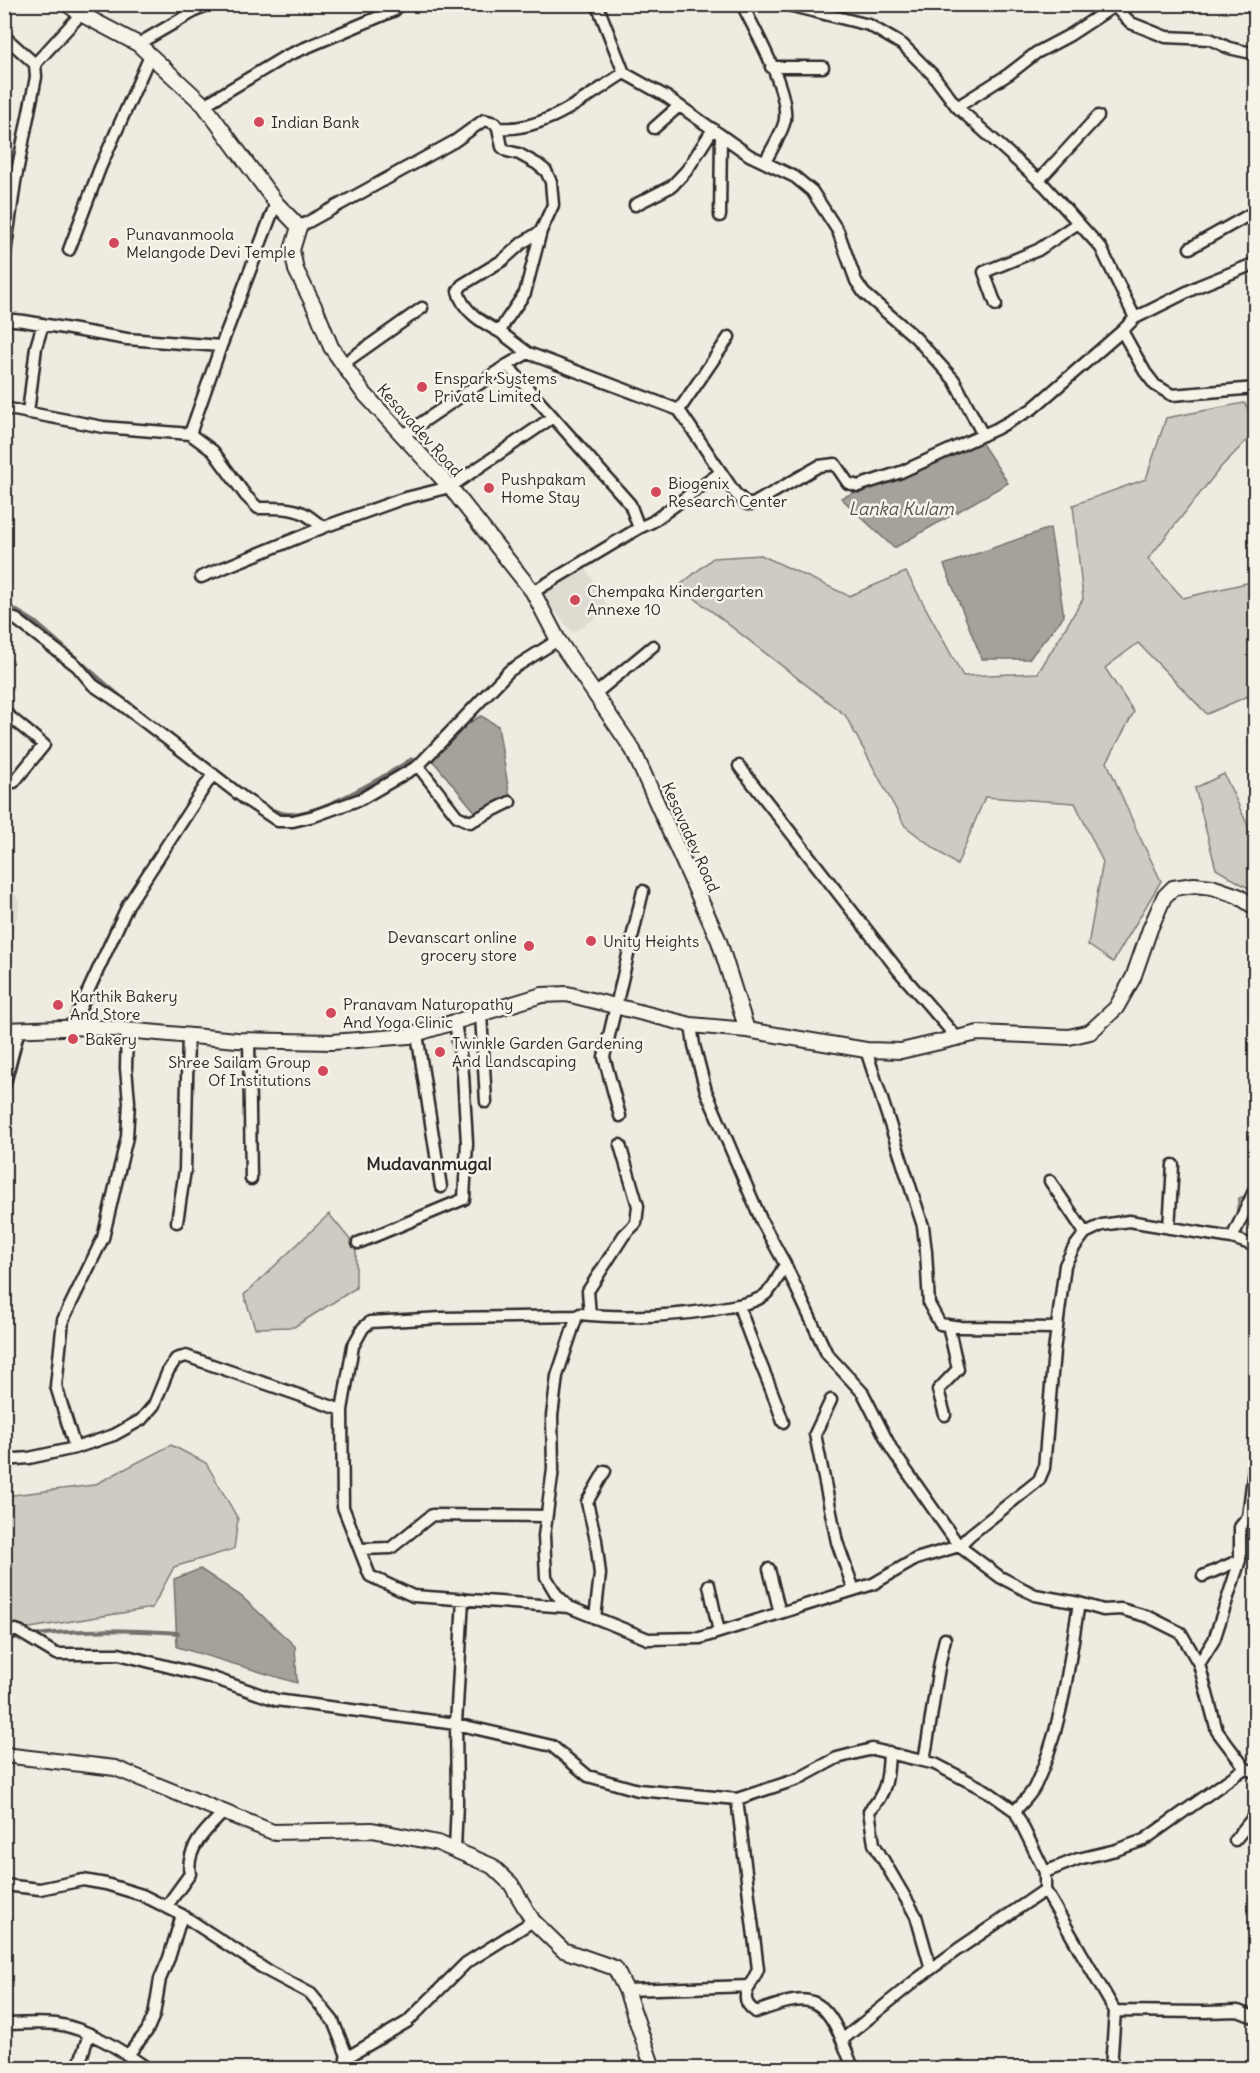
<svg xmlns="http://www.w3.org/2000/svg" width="1260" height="2073" font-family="Delius,sans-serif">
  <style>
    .built { fill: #dedbd1 }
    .green { fill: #cfcbc2; stroke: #7d7b76; stroke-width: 1.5 }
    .water { fill: #a4a29a; stroke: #74726e; stroke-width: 1.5 }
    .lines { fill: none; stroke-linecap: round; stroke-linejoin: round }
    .stream { stroke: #74726e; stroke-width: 4 }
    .minor-casing { stroke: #2b2b2b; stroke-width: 15 }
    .tertiary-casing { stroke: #2b2b2b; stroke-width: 18 }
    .minor { stroke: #f7f3e8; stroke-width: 10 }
    .tertiary { stroke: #f7f3e8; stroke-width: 14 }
    .poi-dot { fill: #d1495b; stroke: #f7f3e8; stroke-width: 2 }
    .labels { text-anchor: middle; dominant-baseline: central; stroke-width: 5; stroke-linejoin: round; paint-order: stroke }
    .poi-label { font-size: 16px; fill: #2b2b2b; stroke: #f7f3e8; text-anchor: start }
    .street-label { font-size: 16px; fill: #2b2b2b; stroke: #f7f3e8 }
    .water-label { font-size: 18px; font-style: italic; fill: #555552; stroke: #f7f3e8 }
    .neighbourhood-label { font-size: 18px; font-weight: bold; fill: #2b2b2b; stroke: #f7f3e8 }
  </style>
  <rect width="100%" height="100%" fill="#efebe0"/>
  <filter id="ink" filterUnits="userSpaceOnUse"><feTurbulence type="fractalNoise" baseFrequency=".0167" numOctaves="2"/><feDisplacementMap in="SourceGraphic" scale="12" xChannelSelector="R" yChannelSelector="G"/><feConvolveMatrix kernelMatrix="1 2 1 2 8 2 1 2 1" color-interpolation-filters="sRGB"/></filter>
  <g filter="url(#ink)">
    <path class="built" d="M 583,563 L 609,609 L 573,633 L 538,591 Z
      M 5,876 L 19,902 L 19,910 L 5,958 Z"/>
    <path class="green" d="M 1244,403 L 1255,418 L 1255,432 L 1221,467 L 1148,559 L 1183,598 L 1255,581 L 1255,693 L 1207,714 L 1138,643 L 1105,668 L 1134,712 L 1107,762 L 1137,831 L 1161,881 L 1113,962 L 1088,945 L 1103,862 L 1075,803 L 985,797 L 957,865 L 905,826 L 845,715 L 679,586 L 713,558 L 761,555 L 849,596 L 906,572 L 963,676 L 1038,673 L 1083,599 L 1073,505 L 1146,479 L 1166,418 Z
      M 1224,774 L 1255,841 L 1255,892 L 1216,869 L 1195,788 Z
      M 329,1214 L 356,1247 L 356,1288 L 294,1327 L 255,1328 L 244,1295 Z
      M 171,1445 L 206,1463 L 238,1519 L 234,1549 L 174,1567 L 152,1608 L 5,1632 L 5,1496 L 94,1485 Z"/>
    <path class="water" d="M 981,442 L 1008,483 L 894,548 L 841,498 Z
      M 1050,528 L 1064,616 L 1029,659 L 982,659 L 944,565 Z
      M 481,716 L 498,726 L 510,798 L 477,814 L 433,761 C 444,741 461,727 481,716 Z
      M 1255,1192 L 1255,1231 C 1235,1221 1234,1221 1239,1198 Z
      M 200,1569 L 241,1596 L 295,1646 L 297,1683 L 177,1647 L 174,1579 Z"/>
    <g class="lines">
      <path class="stream" d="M 4,603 L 35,622 L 123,699
        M 210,766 C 233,781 255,806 282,813 C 311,821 387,775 412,759
        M 30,1636 C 79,1628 129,1630 178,1633
        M 4,1639 L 23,1637"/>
      <defs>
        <path id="minor" d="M 597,4 L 624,73 L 667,97 L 749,155 L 795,177 L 812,191 L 838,231 L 856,281 L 864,293 L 915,337 L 954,380 L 983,435
          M 742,4 C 756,33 788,88 785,119 C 784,130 771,150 765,162
          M 784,4 L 869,25 L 903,45 L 933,75 L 957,107 L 1045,186 L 1101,248 L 1135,318 L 1122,331 L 1145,372 L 1155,385 L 1172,395 L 1256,388
          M 1112,4 L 1131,23 L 1166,37 L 1210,39 L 1229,48 L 1256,54
          M 4,36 L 35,64 L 36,77 L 15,182 L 4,261
          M 138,44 L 207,4
          M 35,64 L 81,14
          M 771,67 L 823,67
          M 204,105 L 286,56 L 395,10
          M 957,107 L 1009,74 L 1036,53 L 1070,35 L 1114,6
          M 498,128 L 502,147 L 507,151 L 519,154 L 537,164 L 546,171 L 551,182 L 553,205 L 541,231 L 525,293 L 505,322 L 500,332 L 528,353 L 679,410 L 735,493 L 747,504 L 753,504 L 819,466 L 835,464 L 848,483 L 858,486 L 901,472 L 996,429 L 1032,409 L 1122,331
          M 654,128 L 679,106
          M 1039,180 L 1098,116
          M 635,205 L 672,186 L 687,170 L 713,129
          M 720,216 L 721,135
          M 299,227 L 455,141 L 484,120 L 495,123 L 498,128 C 545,132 587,96 624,73
          M 1190,248 L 1256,211
          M 69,250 L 100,168 L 150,56
          M 996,305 L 984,272 L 1038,250 L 1078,223
          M 1135,318 L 1199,286 L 1256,263
          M 4,319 L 24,321 L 127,339 L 221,346
          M 500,332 C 483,323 463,312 458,291 L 462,285 L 503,260 L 522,243 L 541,231
          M 343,364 L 422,308
          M 507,365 L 630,504 L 639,528 L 533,592
          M 4,408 L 103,427 L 190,434 L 221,346 L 276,203
          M 679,410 L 729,337
          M 28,413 L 36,347 L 43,324
          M 190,434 L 213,451 L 246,496 L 258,508 C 273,508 289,507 303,513 C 311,517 316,523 324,527 L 402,499 L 450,487 L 553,417
          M 402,436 L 507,365 L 528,353
          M 639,528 L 652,522 L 721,472
          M 201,577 L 324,527
          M 4,615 L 17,620 L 77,666 L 93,685 L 120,703 L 245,799 L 278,821 L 293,821 L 314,816 L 361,799 L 418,766 L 457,816 L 470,822 L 510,802
          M 595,694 L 653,646
          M 4,712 L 44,745 L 14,782
          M 418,766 L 509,671 L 558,640
          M 739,766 L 898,970 L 958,1039
          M 481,1014 L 486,1102
          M 691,1025 L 694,1045 L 706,1091 L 762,1222 L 785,1264 L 827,1354 L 863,1393 L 892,1450 L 959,1546 L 1000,1577 L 1035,1595 L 1079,1603 L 1103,1610 L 1121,1609 L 1149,1617 L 1181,1633 L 1199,1664 L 1217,1731 L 1245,1768 L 1256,1773
          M 71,1028 L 128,905 L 213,774
          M 417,1034 L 441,1187
          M 249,1040 L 251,1179
          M 866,1050 L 923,1226 L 926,1252 L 929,1304 L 940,1324 L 961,1327 L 1056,1328
          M 4,1087 L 19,1029
          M 620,1116 L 604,1057 L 643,891
          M 1050,1181 L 1085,1233
          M 177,1222 L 185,1170 L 188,1035
          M 1169,1228 L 1173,1165
          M 1232,1238 L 1256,1187
          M 358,1243 L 464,1199 L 467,1143 L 463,1074 L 455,1022
          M 785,1264 C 778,1277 772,1293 758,1299 C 748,1304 737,1305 727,1307 C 683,1316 624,1319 580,1314 L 577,1316 L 557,1376 L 552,1416 L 553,1469 L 544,1536 L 546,1577 L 556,1594 L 569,1607 L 648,1639 L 700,1638 L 873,1584 L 916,1559 L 959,1546 L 970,1535 L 1039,1480 L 1044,1468 L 1054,1351 L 1065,1265 L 1073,1249 L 1085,1233 L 1102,1225 L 1129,1221 L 1232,1238 L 1256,1246
          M 739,1305 C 751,1345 770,1382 783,1422
          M 590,1315 L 588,1291 L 624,1235 L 636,1223 L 638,1206 L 620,1145
          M 831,1400 L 815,1434 L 837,1542 L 854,1590
          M 945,1415 L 938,1390 L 958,1369 L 948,1325
          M 75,1448 L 114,1435 L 141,1420 L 154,1405 L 168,1371 L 176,1359 L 186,1356 L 342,1410
          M 4,1460 L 29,1458 L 75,1448 L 56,1386 L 59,1358 L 63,1320 L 103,1238 L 127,1137 L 129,1102 L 126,1068 L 127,1030
          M 1248,1517 L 1256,1453
          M 360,1549 L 391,1548 L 432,1515 L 546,1516
          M 769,1569 L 780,1613
          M 1203,1576 L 1240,1560
          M 709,1585 L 719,1632
          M 569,1607 L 413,1596 L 370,1576 L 343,1507 L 342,1410 L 353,1346 L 363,1328 L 370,1322 L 442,1318 L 577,1316
          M 595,1618 L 600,1574 L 596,1540 L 587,1502 L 605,1471
          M 4,1635 L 16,1630 L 56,1654 L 119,1654 L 213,1678 L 276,1700 L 456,1724 L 552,1746 L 588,1776 L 638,1790 L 737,1799 L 798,1779 L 837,1758 L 872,1749 L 935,1764 L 987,1791 L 1015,1811
          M 1199,1664 L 1214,1640 L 1240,1560 L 1240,1527 L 1248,1517 L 1256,1515
          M 889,1752 C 888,1777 887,1793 869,1811 L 874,1844 L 916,1916 L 931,1969
          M 924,1760 C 932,1720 935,1679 945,1639
          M 737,1799 L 758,1969 C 752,1986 735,1998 756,2012 C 802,1996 821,1989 842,2040
          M 1235,1840 L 1256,1814
          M 455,1850 L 457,1802 L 456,1724 L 463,1599
          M 1045,1872 L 1078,1859 L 1116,1850 L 1144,1840 L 1245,1768
          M 4,1885 L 40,1889 L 83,1880 L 106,1884 L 142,1895 L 182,1915 L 266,1970 L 311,1994 L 333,2021 L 352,2068
          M 1045,1890 L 1115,2011
          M 166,1907 L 190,1874 C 185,1849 207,1829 223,1813
          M 626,1990 L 750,1986
          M 4,2024 C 21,2024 39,2022 56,2024 C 88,2028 121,2050 147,2068
          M 128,2055 L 147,2031 L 154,2015 L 160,1979 L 169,1958 L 182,1915
          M 346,2058 L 407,2022 L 466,1963 L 533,1921
          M 78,2068 L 89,2034
          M 853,2068 L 842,2040 L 916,1980 L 957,1950 L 1045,1890 L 1045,1872 L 1015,1811 C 1022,1803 1031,1795 1035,1786 C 1062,1730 1069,1663 1079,1603
          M 1111,2068 L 1115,2011 L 1205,2012 L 1238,2011 L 1256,2018"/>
        <path id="tertiary" d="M 67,4 L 81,14 L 138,44 L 204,105 L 276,203 L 299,227 L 292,250 L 296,270 L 317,312 L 331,347 L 362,391 L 450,487 L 533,592 L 558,640 L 633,750 L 719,941 L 747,1030
          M 4,1030 L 91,1027 L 237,1040 L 332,1042 L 409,1036 L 542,995 L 567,994 L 691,1025 L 747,1030 L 866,1050 L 901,1051 L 978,1033 L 1069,1037 L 1090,1032 L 1116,1008 L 1133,978 L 1150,929 L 1164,897 L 1173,888 L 1194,885 L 1212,887 L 1238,896 L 1256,908
          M 4,1755 L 115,1768 L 273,1832 L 372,1830 L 438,1843 L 492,1866 L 511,1884 L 533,1921 L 563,1950 L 615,1968 L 626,1990 L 653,2068"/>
      </defs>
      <use href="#minor" class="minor-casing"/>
      <use href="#tertiary" class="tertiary-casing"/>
      <use href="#minor" class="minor"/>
      <use href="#tertiary" class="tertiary"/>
    </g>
  </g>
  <g class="poi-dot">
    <circle cx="259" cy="122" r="6"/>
    <circle cx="114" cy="243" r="6"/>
    <circle cx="422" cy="387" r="6"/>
    <circle cx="489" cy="488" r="6"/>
    <circle cx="656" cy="492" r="6"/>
    <circle cx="575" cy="600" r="6"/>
    <circle cx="591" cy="941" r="6"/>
    <circle cx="529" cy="946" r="6"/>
    <circle cx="58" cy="1005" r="6"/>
    <circle cx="331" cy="1013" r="6"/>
    <circle cx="73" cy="1039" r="6"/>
    <circle cx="440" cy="1052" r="6"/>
    <circle cx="323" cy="1071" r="6"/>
  </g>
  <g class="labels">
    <g class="poi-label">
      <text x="271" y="122">Indian Bank</text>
      <text x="126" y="234">Punavanmoola<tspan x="126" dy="18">Melangode Devi Temple</tspan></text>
      <text x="434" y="378">Enspark Systems<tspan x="434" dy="18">Private Limited</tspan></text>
      <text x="501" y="479">Pushpakam<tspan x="501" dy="18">Home Stay</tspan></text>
      <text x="668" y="483">Biogenix<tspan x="668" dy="18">Research Center</tspan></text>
      <text x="587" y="591">Chempaka Kindergarten<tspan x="587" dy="18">Annexe 10</tspan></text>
      <text x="517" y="937" text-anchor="end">Devanscart online<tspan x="517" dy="18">grocery store</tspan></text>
      <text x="603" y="941">Unity Heights</text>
      <text x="70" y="996">Karthik Bakery<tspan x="70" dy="18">And Store</tspan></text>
      <text x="343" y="1004">Pranavam Naturopathy<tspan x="343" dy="18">And Yoga Clinic</tspan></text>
      <text x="85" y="1039">Bakery</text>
      <text x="452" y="1043">Twinkle Garden Gardening<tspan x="452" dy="18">And Landscaping</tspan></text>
      <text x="311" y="1062" text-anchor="end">Shree Sailam Group<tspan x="311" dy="18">Of Institutions</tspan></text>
    </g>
    <g class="street-label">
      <text transform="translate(420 430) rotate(48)">Kesavadev Road</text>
      <text transform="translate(691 837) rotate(66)">Kesavadev Road</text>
    </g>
    <g class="water-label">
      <text x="901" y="508">Lanka Kulam</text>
    </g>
    <g class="neighbourhood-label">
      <text x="429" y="1163">Mudavanmugal</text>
    </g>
  </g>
  <rect width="1260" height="2073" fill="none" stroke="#f7f3e8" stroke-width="24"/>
  <rect x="12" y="12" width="1236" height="2049" fill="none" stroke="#2b2b2b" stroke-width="2" filter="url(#ink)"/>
</svg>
